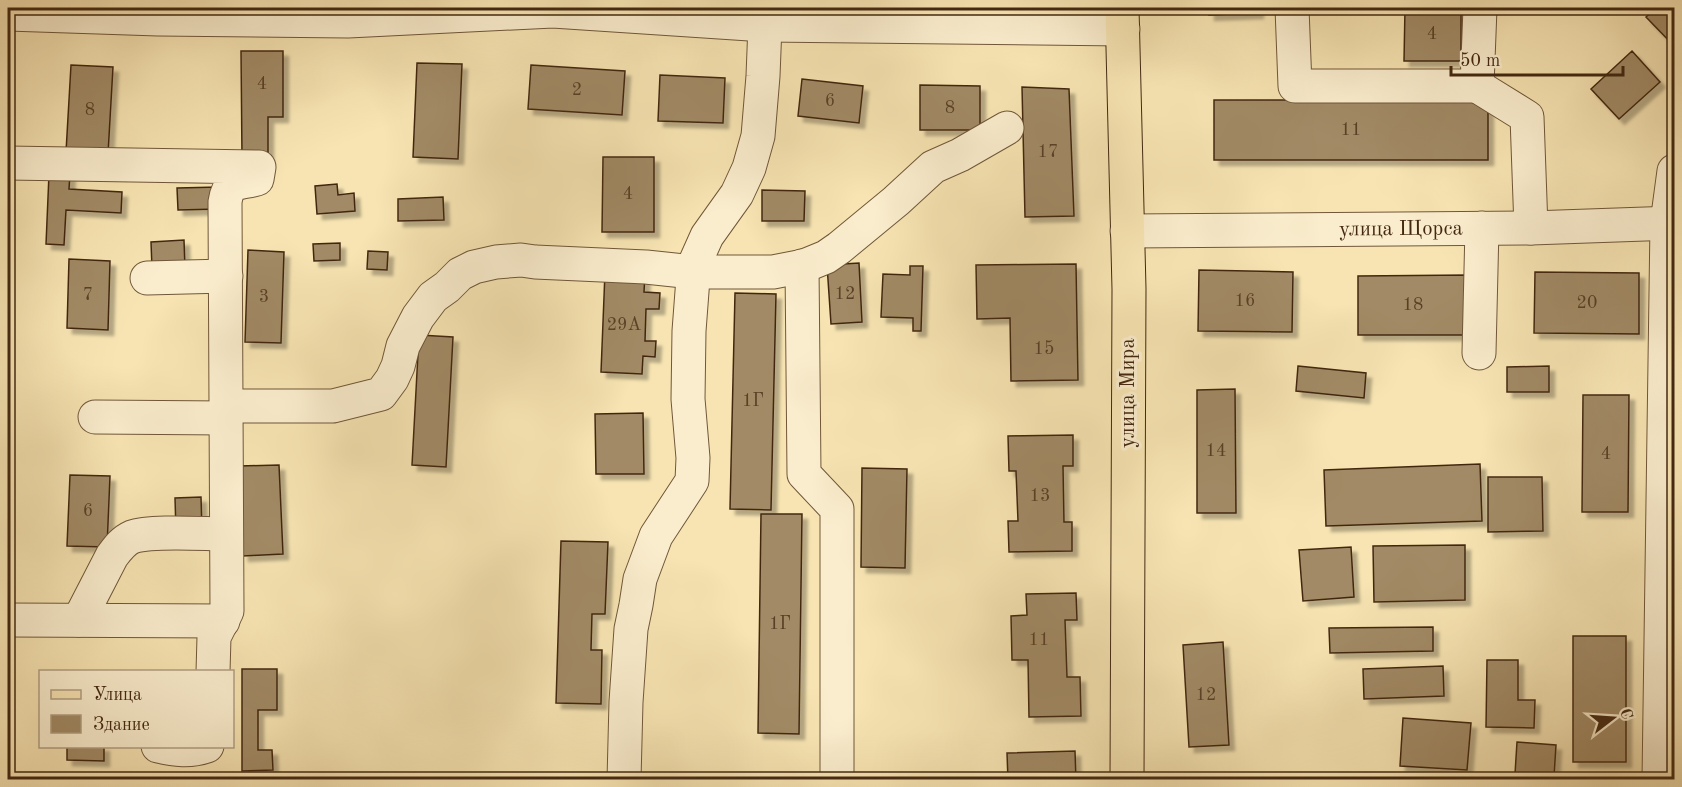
<svg xmlns="http://www.w3.org/2000/svg" width="1682" height="787" font-family="'Old Standard TT',serif">
  <style>
    .building { fill: #a18a65; stroke: #432811; stroke-width: 1.5; filter: url(#shadow) }
    .lines { fill: none; stroke-linecap: round; stroke-linejoin: round }
    .minor-casing { stroke: #705739; stroke-width: 35 }
    .major-casing { stroke: #432811; stroke-width: 35 }
    .minor { stroke: #faedcd; stroke-width: 33 }
    .major { stroke: #f7e4b2; stroke-width: 33 }
    .labels { text-anchor: middle; dominant-baseline: central; stroke-width: 6; stroke-linejoin: round; paint-order: stroke }
    .number-label { font-size: 18px; fill: #5a4026 }
    .street-label { font-size: 21px; fill: #432811; stroke: #faedcd }
  </style>
  <defs>
    <filter id="shadow"><feDropShadow dx="5.5" dy="5.5" stdDeviation="1.5" flood-color="#0004"/></filter>
  </defs>
  <rect width="100%" height="100%" fill="#f7e4b2"/>
  <filter id="stains"><feTurbulence type="fractalNoise" baseFrequency=".00333" numOctaves="4"/><feColorMatrix values="0 0 0 0 .2 0 0 0 0 .09 0 0 0 0 .02 0 0 0 .5 -.17"/></filter>
  <radialGradient id="worn" r=".72"><stop offset=".6" stop-color="#630" stop-opacity="0"/><stop offset="1" stop-color="#630" stop-opacity=".3"/></radialGradient>
  <path class="building" d="M 1209,8 L 1258,8 L 1258,13 L 1209,15 Z
    M 1405,8 L 1461,8 L 1461,61 L 1404,61 Z
    M 1656,8 L 1674,8 L 1674,46 L 1646,17 Z
    M 241,51 L 283,51 L 283,117 L 268,117 L 268,157 L 242,157 Z
    M 1632,51 L 1660,82 L 1619,119 L 1591,89 Z
    M 417,63 L 462,64 L 458,159 L 413,157 Z
    M 71,65 L 113,67 L 108,154 L 66,152 Z
    M 531,65 L 625,71 L 622,115 L 528,109 Z
    M 660,75 L 725,78 L 723,123 L 658,121 Z
    M 802,79 L 863,86 L 859,123 L 798,116 Z
    M 920,85 L 980,86 L 980,130 L 920,130 Z
    M 1022,87 L 1069,89 L 1074,216 L 1025,217 Z
    M 1214,100 L 1488,100 L 1488,160 L 1214,160 Z
    M 603,157 L 654,157 L 654,232 L 602,232 Z
    M 49,174 L 70,174 L 69,189 L 122,192 L 121,213 L 66,210 L 64,245 L 46,244 Z
    M 337,184 L 338,195 L 354,193 L 355,211 L 317,214 L 315,186 Z
    M 219,187 L 219,209 L 178,210 L 177,188 Z
    M 762,190 L 805,191 L 804,221 L 762,221 Z
    M 443,197 L 444,220 L 398,221 L 398,199 Z
    M 184,240 L 185,268 L 152,269 L 151,242 Z
    M 340,243 L 340,260 L 314,261 L 313,244 Z
    M 248,250 L 284,252 L 281,343 L 245,342 Z
    M 368,251 L 388,252 L 387,270 L 367,269 Z
    M 69,259 L 110,261 L 108,330 L 67,328 Z
    M 859,263 L 862,322 L 831,324 L 827,265 Z
    M 1076,264 L 1078,380 L 1011,381 L 1010,318 L 977,319 L 976,265 Z
    M 910,266 L 923,266 L 921,331 L 913,331 L 913,318 L 881,317 L 883,274 L 910,275 Z
    M 1199,270 L 1293,272 L 1292,332 L 1198,331 Z
    M 605,272 L 645,274 L 644,292 L 660,293 L 659,309 L 646,309 L 645,341 L 656,341 L 655,357 L 643,356 L 642,374 L 601,372 Z
    M 1535,272 L 1639,273 L 1639,334 L 1534,333 Z
    M 1468,275 L 1468,335 L 1358,335 L 1358,276 Z
    M 735,293 L 776,294 L 771,510 L 730,509 Z
    M 419,335 L 453,337 L 446,467 L 412,465 Z
    M 1298,366 L 1366,373 L 1364,398 L 1296,391 Z
    M 1549,366 L 1549,392 L 1507,392 L 1507,367 Z
    M 1235,389 L 1236,513 L 1197,513 L 1197,390 Z
    M 1583,395 L 1629,395 L 1628,512 L 1582,512 Z
    M 643,413 L 644,474 L 596,474 L 595,414 Z
    M 1073,435 L 1073,466 L 1063,466 L 1064,522 L 1072,522 L 1072,551 L 1009,552 L 1008,521 L 1018,521 L 1016,471 L 1009,471 L 1008,436 Z
    M 1480,464 L 1482,521 L 1326,526 L 1324,470 Z
    M 279,465 L 283,554 L 243,556 L 239,466 Z
    M 862,468 L 907,469 L 905,568 L 861,567 Z
    M 70,475 L 110,476 L 107,547 L 67,546 Z
    M 1488,477 L 1542,477 L 1543,531 L 1488,532 Z
    M 201,497 L 202,531 L 176,532 L 175,498 Z
    M 761,514 L 802,514 L 799,734 L 758,733 Z
    M 561,541 L 608,542 L 605,614 L 592,614 L 591,650 L 602,650 L 601,704 L 556,703 Z
    M 1465,545 L 1465,600 L 1374,602 L 1373,546 Z
    M 1351,547 L 1354,597 L 1303,601 L 1299,550 Z
    M 1076,593 L 1077,620 L 1065,620 L 1067,677 L 1080,677 L 1081,716 L 1029,717 L 1028,660 L 1012,660 L 1011,616 L 1027,615 L 1026,594 Z
    M 1433,627 L 1433,651 L 1330,653 L 1329,628 Z
    M 1573,636 L 1626,636 L 1626,762 L 1573,762 Z
    M 1223,642 L 1229,745 L 1189,747 L 1183,645 Z
    M 1487,660 L 1518,660 L 1518,700 L 1535,700 L 1534,728 L 1486,727 Z
    M 1443,666 L 1444,696 L 1364,699 L 1363,669 Z
    M 242,669 L 277,669 L 277,710 L 258,710 L 258,750 L 272,750 L 273,770 L 242,771 Z
    M 1403,718 L 1471,723 L 1467,770 L 1400,766 Z
    M 1517,742 L 1556,745 L 1554,777 L 1515,774 Z
    M 67,746 L 104,746 L 104,761 L 67,760 Z
    M 1075,751 L 1076,780 L 1008,780 L 1007,753 Z"/>
  <g class="lines">
    <defs>
      <g id="minor">
        <path d="M 1292,8 L 1295,86 L 1477,86"/>
        <path d="M 1480,8 L 1477,86 L 1527,117 L 1531,228"/>
        <path d="M 8,14 L 158,19 L 348,21 L 553,11 L 765,25 L 1123,29"/>
        <path d="M 8,163 L 259,167 L 257,179 C 239,184 228,180 225,202 L 227,611 L 214,637 L 213,672"/>
        <path id="s1" d="M 1127,231 L 1531,228 L 1674,223"/>
        <path d="M 802,266 L 804,474 L 837,509 L 837,780"/>
        <path d="M 147,278 L 226,276"/>
        <path d="M 1479,353 L 1482,228"/>
        <path d="M 226,406 L 333,406 L 381,394 L 392,379 L 398,366 L 403,346 L 418,317 L 433,297 L 447,287 L 460,274 L 474,267 L 496,262 L 521,260 L 535,262 L 646,267 L 693,272 L 773,272 L 804,266 L 826,257 L 839,248 L 896,201 L 933,167 L 960,155 L 1007,128"/>
        <path d="M 95,417 L 226,418"/>
        <path d="M 8,620 L 223,621"/>
        <path d="M 79,620 L 112,556 C 118,548 123,541 132,537 C 151,530 204,534 226,534"/>
        <path d="M 158,746 C 175,750 190,752 207,746"/>
        <path d="M 624,780 L 626,702 L 631,629 L 636,605 L 640,579 L 656,536 L 692,481 L 693,458 L 688,399 L 689,331 L 694,265 L 707,236 L 737,194 L 749,168 L 758,136 L 763,76 L 765,25"/>
        <path d="M 1659,780 L 1667,223 L 1674,171"/>
      </g>
      <path id="major" d="M 1122,8 L 1129,289 L 1127,780"/>
    </defs>
    <use href="#minor" class="minor-casing"/>
    <use href="#major" class="major-casing"/>
    <use href="#minor" class="minor"/>
    <use href="#major" class="major"/>
  </g>
  <g class="labels">
    <g class="number-label">
      <text x="1432" y="34">4</text>
      <text x="262" y="84">4</text>
      <text x="577" y="90">2</text>
      <text x="830" y="101">6</text>
      <text x="950" y="108">8</text>
      <text x="90" y="110">8</text>
      <text x="1351" y="130">11</text>
      <text x="1048" y="152">17</text>
      <text x="628" y="194">4</text>
      <text x="845" y="294">12</text>
      <text x="88" y="295">7</text>
      <text x="264" y="297">3</text>
      <text x="1245" y="301">16</text>
      <text x="1587" y="303">20</text>
      <text x="1413" y="305">18</text>
      <text x="624" y="325">29А</text>
      <text x="1044" y="349">15</text>
      <text x="753" y="401">1Г</text>
      <text x="1216" y="451">14</text>
      <text x="1606" y="454">4</text>
      <text x="1040" y="496">13</text>
      <text x="88" y="511">6</text>
      <text x="780" y="624">1Г</text>
      <text x="1039" y="640">11</text>
      <text x="1206" y="695">12</text>
    </g>
    <g class="street-label">
      <text stroke="none"><textPath href="#s1" startOffset="274">улица Щорса</textPath></text>
      <text transform="translate(1128 393) rotate(-90)">улица Мира</text>
    </g>
  </g>
  <rect width="1682" height="787" fill="none" stroke="#f7e4b2" stroke-width="30"/>
  <rect x="9" y="9" width="1664" height="769" fill="none" stroke="#432811" stroke-width="3"/>
  <rect x="15" y="15" width="1652" height="757" fill="none" stroke="#432811" stroke-width="1.5"/>
  <rect x="39" y="670" width="195" height="78" fill="#faedcd" stroke="#b19e82" stroke-width="1.5"/>
  <rect x="51" y="690" width="30" height="9" fill="#f7e4b2" stroke="#b19e82" stroke-width="1.5"/>
  <text x="93" y="700" font-size="18" fill="#432811">Улица</text>
  <rect x="51" y="715" width="30" height="18" fill="#a18a65" stroke="#b19e82" stroke-width="1.5"/>
  <text x="93" y="730" font-size="18" fill="#432811">Здание</text>
  <g transform="translate(1613 718) rotate(73)" stroke="#faedcd" stroke-width="4.5" paint-order="stroke">
  <path d="M0-4.5L10 22L0 15L-10 22Z" fill="#432811"/>
  <text y="-9" font-size="16" font-weight="bold" text-anchor="middle" fill="#432811">С</text>
  </g>
  <path d="M1451 66v9h172v-9" fill="none" stroke="#432811" stroke-width="3"/>
  <text x="1460" y="66" font-size="18" fill="#432811" stroke="#faedcd" stroke-width="4.5" paint-order="stroke">50 m</text>
  <rect width="100%" height="100%" filter="url(#stains)"/>
  <rect width="100%" height="100%" fill="url(#worn)"/>
</svg>
